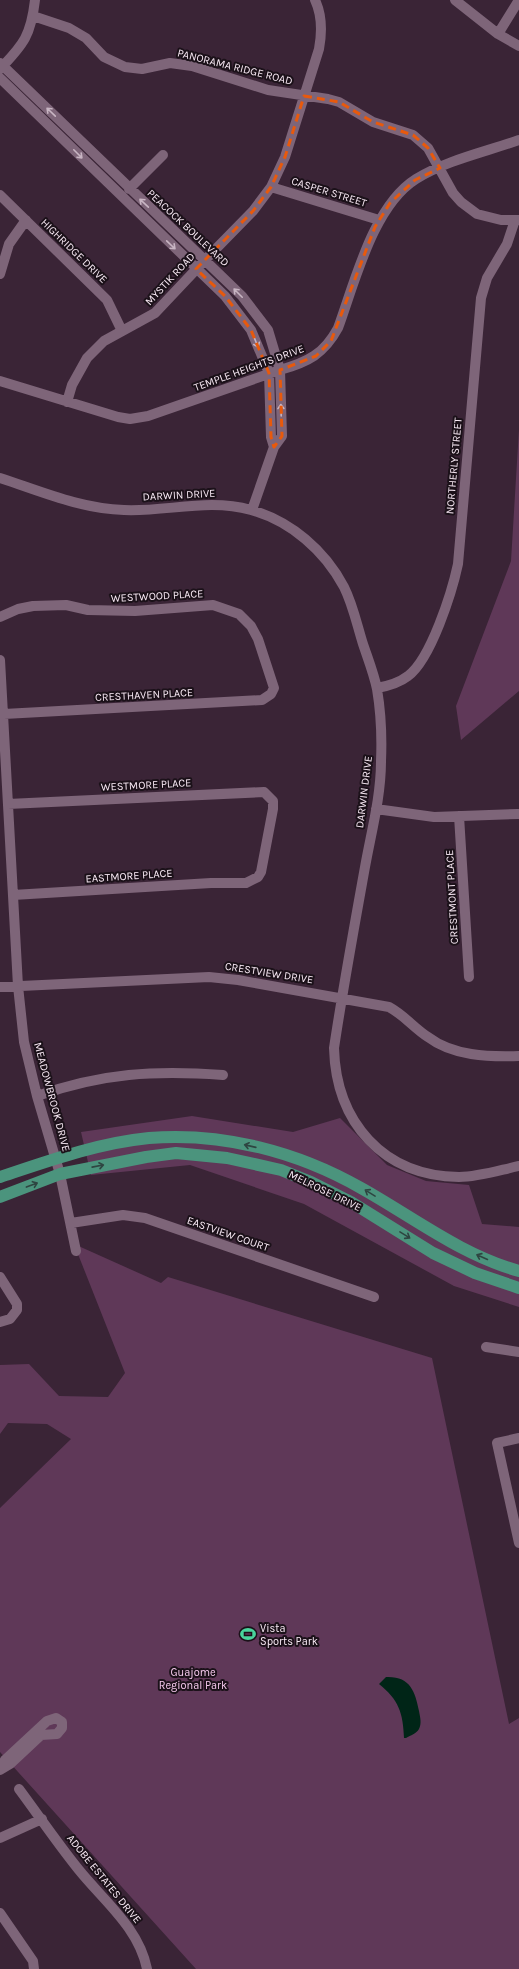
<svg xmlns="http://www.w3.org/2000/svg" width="519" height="1969" font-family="Karla,sans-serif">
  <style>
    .green { fill: #5f3858 }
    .water { fill: #002517 }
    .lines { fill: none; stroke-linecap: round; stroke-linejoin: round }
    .minor { stroke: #7e6579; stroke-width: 10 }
    .major { stroke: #4b947d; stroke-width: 12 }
    .oneway { stroke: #c8b5c3 }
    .oneway2 { stroke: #2e4541 }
    .marked { fill: none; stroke: #e8590c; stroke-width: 3; stroke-dasharray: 8 5; stroke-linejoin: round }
    .labels { text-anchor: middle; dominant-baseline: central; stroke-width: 4; stroke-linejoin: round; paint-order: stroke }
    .street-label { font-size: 11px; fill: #f9eaf5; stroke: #1b1119 }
    .poi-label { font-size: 11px; fill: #f9eaf5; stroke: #1b1119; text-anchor: start }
    .park-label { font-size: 11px; fill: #f7caee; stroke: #1b1119 }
  </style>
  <rect width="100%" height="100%" fill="#3a2436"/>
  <path class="green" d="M 519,429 L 519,691 L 461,740 L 456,706 L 511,561 Z
    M 192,1116 L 293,1132 L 340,1118 L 387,1165 L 426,1181 L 469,1185 L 482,1224 L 519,1227 L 519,1307 L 454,1286 L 304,1204 L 190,1165 L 91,1175 L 81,1132 Z
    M 74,1244 L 161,1283 L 168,1277 L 432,1358 L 509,1724 L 519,1718 L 519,1969 L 196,1969 L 0,1752 L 0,1508 L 71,1439 L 47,1424 L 8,1423 L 0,1434 L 0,1365 L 29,1364 L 59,1396 L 108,1397 L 125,1373 Z"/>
  <path class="water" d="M 386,1677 C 410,1676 415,1691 419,1711 C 420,1717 422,1723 419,1729 C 416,1734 411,1735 406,1738 L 404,1738 C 403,1713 399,1700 379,1684 Z"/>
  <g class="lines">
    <path class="minor" d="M 455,0 L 498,34 L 519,46
      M 33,16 L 69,28 L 86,38 L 104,57 L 125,67 L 142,69 L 170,63 L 192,66 L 268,90 L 328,99 L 339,102 L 373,122 L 413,135 L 428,148 L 453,193 L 461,202 L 477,214 L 501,220 L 519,220
      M 498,34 L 519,0
      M 0,63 L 242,296 L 268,330 L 280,370 L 282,436 L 274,447 L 252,510
      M 0,69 C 24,44 31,35 35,0
      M 0,78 L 225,296 L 251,330 L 269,373 L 271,437 L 274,447
      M 271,187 L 379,220
      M 129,189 L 163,155
      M 0,195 L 107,300 L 122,331
      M 0,274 L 9,244 L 26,220
      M 0,381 L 118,417 L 130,419 L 148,416 L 280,370 C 308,362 324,354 338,328 C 355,282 373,206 416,179 C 447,160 485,152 519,140
      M 67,402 L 72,385 L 87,358 L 104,341 L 155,313 L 205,260 L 253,211 L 271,187 L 285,157 L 319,49 C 322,33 322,15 315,0
      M 0,478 C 40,491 81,509 124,510 C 167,512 208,498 251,510 C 291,521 325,551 344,587 C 353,605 357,625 363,644 C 368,659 374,674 377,689 C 381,713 382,738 381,761 C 381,797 371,833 365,867 C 354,928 343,988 334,1048 C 336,1122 383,1176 459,1177 C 479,1177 500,1170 519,1166
      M 0,617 L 18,609 L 33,606 L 66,605 L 88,610 L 135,611 L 213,605 L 239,614 L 251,626 L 258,639 L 274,688 L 271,694 L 262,700 L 4,714
      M 0,660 L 18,986 L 24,1042 L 37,1096 L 60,1174 L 76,1251
      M 377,688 C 388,686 399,683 408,676 C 431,659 452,592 458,564 L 481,298 L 487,278 L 507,244 L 515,220
      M 8,804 L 264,792 L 273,801 L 273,809 L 261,872 L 258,877 L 246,883 L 211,883 L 13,895
      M 376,809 L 434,817 L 518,814
      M 459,816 L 469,977
      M 0,987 L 209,977 L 238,980 L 389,1007 C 404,1015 414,1028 428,1037 C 453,1056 488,1057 519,1056
      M 37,1096 C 102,1073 155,1070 223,1075
      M 71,1223 L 123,1215 L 145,1218 L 374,1297
      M 0,1277 L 17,1304 L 17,1310 L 10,1319 L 0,1322
      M 486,1347 L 519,1352
      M 519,1438 L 497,1443 L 519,1543
      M 0,1767 L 5,1760 L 47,1721 L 56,1718 L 62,1722 L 62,1728 L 57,1734 L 41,1735 L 10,1764 L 0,1770
      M 19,1789 C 39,1816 58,1844 79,1870 C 104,1901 139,1928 147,1969
      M 0,1838 L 42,1819
      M 0,1913 L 33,1961 L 34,1969"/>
    <path class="major" d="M 0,1177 C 48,1161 98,1143 149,1138 C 223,1132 298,1152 361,1188 C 413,1217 461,1255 519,1271
      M 0,1197 L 60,1174 L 146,1157 L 176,1153 L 227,1158 L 281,1170 L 311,1182 L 351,1202 L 433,1253 L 475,1273 L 519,1288"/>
  </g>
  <defs><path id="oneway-shaft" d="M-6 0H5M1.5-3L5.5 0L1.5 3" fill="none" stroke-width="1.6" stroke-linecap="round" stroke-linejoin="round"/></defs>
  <g class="oneway">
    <use href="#oneway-shaft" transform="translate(51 112) rotate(-136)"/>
    <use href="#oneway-shaft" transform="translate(78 154) rotate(45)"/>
    <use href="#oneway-shaft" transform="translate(144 203) rotate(-137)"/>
    <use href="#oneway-shaft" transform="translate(171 245) rotate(44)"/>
    <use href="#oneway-shaft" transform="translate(238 293) rotate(-135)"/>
    <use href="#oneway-shaft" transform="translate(256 342) rotate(68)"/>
    <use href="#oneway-shaft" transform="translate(281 410) rotate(-92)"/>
  </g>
  <g class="oneway2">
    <use href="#oneway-shaft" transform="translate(250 1146) rotate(-167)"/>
    <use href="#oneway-shaft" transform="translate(98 1166) rotate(-11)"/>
    <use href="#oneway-shaft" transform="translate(32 1185) rotate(-20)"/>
    <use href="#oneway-shaft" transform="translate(370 1193) rotate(-148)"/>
    <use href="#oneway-shaft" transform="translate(405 1235) rotate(32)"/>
    <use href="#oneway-shaft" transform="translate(482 1257) rotate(-156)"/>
  </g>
  <path class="marked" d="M 304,96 L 339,102 L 373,122 L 413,135 L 428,148 L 440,168 L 415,180 L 390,203 L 375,227 L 331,341 L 316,356 L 280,370 L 282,436 L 274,447 L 271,437 L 269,373 L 251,330 L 225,296 L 196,269 L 253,211 L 271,187 L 285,157 Z"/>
  <defs>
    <symbol id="stadium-bare" viewBox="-9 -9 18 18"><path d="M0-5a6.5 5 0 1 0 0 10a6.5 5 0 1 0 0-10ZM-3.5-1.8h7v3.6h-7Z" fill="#49d49c" stroke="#1b1119" stroke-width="2.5" paint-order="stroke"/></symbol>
  </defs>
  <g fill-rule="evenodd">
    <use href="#stadium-bare" x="237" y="1623" width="22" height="22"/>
  </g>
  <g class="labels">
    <g class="street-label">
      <text transform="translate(235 67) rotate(14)">PANORAMA RIDGE ROAD</text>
      <text transform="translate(329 192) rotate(17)">CASPER STREET</text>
      <text transform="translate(188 228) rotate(43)">PEACOCK BOULEVARD</text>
      <text transform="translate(74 251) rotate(44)">HIGHRIDGE DRIVE</text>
      <text transform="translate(170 279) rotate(-47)">MYSTIK ROAD</text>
      <text transform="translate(249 368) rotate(-20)">TEMPLE HEIGHTS DRIVE</text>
      <text transform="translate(454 466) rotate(-85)">NORTHERLY STREET</text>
      <text transform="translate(179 495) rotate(-3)">DARWIN DRIVE</text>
      <text transform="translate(157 596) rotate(-3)">WESTWOOD PLACE</text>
      <text transform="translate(144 695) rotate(-3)">CRESTHAVEN PLACE</text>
      <text transform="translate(146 785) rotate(-3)">WESTMORE PLACE</text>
      <text transform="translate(364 792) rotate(-83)">DARWIN DRIVE</text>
      <text transform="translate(129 876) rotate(-4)">EASTMORE PLACE</text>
      <text transform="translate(452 897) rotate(-93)">CRESTMONT PLACE</text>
      <text transform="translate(269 973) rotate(9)">CRESTVIEW DRIVE</text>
      <text transform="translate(52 1097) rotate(75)">MEADOWBROOK DRIVE</text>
      <text transform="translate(325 1191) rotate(26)">MELROSE DRIVE</text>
      <text transform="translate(228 1234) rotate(19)">EASTVIEW COURT</text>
      <text transform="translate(104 1879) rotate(51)">ADOBE ESTATES DRIVE</text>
    </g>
    <g class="poi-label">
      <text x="260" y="1628">Vista<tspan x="260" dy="13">Sports Park</tspan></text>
    </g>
    <g class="park-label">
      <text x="193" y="1672">Guajome<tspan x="193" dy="13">Regional Park</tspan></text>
    </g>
  </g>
</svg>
